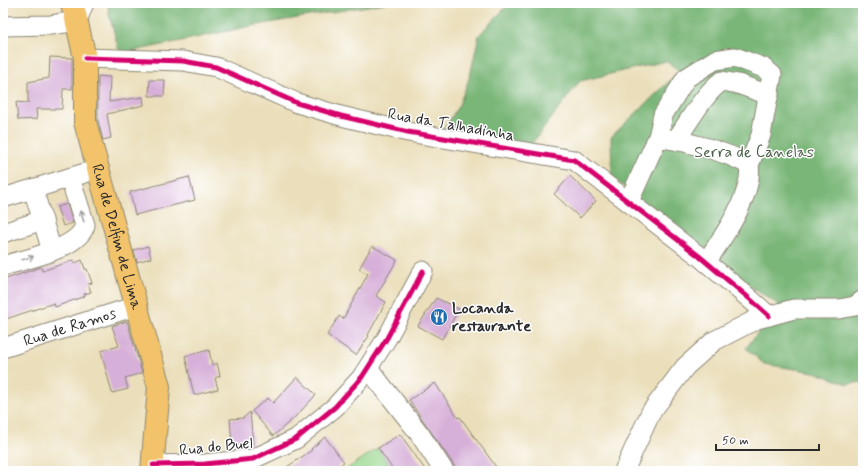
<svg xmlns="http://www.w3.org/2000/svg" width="866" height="474" font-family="Mynerve,sans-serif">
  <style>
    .green { fill: #97d58b; stroke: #61805b }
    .forest { fill: #79b677; stroke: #527051 }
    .building { fill: #d7b0d9 }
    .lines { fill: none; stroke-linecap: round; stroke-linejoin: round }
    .minor-casing { stroke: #8b8573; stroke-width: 21 }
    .major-casing { stroke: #8b8573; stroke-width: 24 }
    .minor { stroke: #fff; stroke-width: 19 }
    .major { stroke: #f2c36a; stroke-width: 22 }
    .cycleway-casing { stroke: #fff; stroke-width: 8 }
    .cycleway { stroke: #d6006c; stroke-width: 5 }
    .oneway { stroke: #a0a0a0 }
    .labels { text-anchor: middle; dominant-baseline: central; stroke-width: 3; stroke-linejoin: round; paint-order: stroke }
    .street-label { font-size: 16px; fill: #2b2b2b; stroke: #fff }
    .park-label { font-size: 16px; fill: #4b5e48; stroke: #fff }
    .poi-label { font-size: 16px; font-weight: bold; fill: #2b2b2b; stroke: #fff; text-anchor: start }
  </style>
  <rect width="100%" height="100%" fill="#fff"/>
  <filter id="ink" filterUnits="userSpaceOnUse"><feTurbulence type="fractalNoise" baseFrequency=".025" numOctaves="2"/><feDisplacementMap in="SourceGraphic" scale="8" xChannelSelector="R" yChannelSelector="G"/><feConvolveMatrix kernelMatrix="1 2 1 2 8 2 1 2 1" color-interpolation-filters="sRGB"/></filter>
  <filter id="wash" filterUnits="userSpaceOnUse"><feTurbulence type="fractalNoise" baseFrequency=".012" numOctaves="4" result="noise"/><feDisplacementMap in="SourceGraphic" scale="16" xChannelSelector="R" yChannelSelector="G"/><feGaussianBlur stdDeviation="0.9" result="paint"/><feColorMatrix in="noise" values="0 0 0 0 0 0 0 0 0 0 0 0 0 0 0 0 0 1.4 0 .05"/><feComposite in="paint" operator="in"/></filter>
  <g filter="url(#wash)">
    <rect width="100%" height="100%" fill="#ebdfbb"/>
    <path class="green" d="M 378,448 L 394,471 L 344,471 Z"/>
    <path class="forest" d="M 108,3 L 385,3 L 251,26 L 120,54 L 109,14 Z
      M 510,3 L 863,3 L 863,382 L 848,384 L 814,372 L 764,364 L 746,348 L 779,305 L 726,270 L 612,177 L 611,137 L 680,71 L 666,61 L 580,81 L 530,146 L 442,132 L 459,105 L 470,76 L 479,35 Z"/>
    <g id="blocks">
      <path class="building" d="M 50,57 L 72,58 L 72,89 L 63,89 L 62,109 L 36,109 L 37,119 L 18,120 L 16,102 L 28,103 L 28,82 L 49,78 Z
        M 98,76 L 110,77 L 109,102 L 143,97 L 144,105 L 107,114 L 111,138 L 103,140 L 98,120 Z
        M 150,80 L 165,80 L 164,96 L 149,96 Z
        M 570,176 L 596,201 L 580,218 L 554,194 Z
        M 189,177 L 195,200 L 135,215 L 130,192 Z
        M 67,204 L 73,223 L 63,226 L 57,207 Z
        M 148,246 L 151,258 L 137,262 L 134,250 Z
        M 372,246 L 397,260 L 376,296 L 386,302 L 368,335 L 369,336 L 356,355 L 327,335 L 339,316 L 343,319 L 368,274 L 359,269 Z
        M 74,260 L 75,263 L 82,260 L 85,269 L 87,269 L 92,283 L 88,284 L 91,292 L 84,294 L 85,296 L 55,307 L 54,303 L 3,320 L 3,280 L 41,267 L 42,271 Z
        M 436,298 L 459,309 L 442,339 L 418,326 Z
        M 127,321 L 142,373 L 125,378 L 128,389 L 112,393 L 101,351 L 119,346 L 112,326 Z
        M 209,350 L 212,365 L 217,363 L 220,376 L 215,378 L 218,389 L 194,395 L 185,356 Z
        M 297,377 L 316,395 L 294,418 L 273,436 L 252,411 L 268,398 L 273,403 Z
        M 435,383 L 458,418 L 460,417 L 499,471 L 458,471 L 409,400 Z
        M 250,412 L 253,444 L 232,445 L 230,419 L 243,418 Z
        M 400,434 L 410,448 L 426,471 L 394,471 L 378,448 Z
        M 325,437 L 344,462 L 332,471 L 281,471 L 312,450 L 311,449 Z"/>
    </g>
  </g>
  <g filter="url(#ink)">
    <use href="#blocks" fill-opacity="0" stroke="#8b8573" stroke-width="1"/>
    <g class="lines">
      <defs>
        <g id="minor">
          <path d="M 3,26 L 51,25 L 77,21 L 84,3"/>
          <path d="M 85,58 L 183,61 L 216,67 L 297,103 L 341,116 L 408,132 L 574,160 L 699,256 L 750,299 L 769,316"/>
          <path d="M 658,137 C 685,141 726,151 749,165 C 754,194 722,239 706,262"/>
          <path d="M 676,140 C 688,123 705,92 722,81 L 738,84 L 769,95"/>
          <path d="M 33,189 L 52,251"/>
          <path d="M 3,198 L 98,169"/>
          <path d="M 629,201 L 658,137 L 663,115 L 686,78 L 715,60 L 735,57 L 764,68 L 772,75 L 761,135 L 749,165"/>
          <path d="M 3,233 L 43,220"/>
          <path d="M 3,266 C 25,259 79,249 85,225 L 70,178"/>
          <path id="s1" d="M 3,348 L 136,306"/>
          <path d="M 368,368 L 419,433 L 444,471"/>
          <path d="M 153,465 L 205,464 L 253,459 L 296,439 L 335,407 L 362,377 L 387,338 L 423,271"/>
          <path d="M 624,471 L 651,412 L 685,367 L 714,341 L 757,319 L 794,309 L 839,309 L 855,306 L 863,300"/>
        </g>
        <g id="major">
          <path id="s2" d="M 71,3 L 74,10 L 85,58 L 85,122 L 159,387 L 152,471"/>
        </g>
      </defs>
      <use href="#minor" class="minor-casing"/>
      <use href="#major" class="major-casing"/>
      <use href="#minor" class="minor"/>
      <use href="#major" class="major"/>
      <defs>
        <path id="cycleway" d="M 85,58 L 183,61 L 216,67 L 297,103 L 341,116 L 408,132 L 574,160 L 699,256 L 750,299 L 769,316
          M 153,465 L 205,464 L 253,459 L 296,439 L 335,407 L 362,377 L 387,338 L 423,271"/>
      </defs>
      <use href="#cycleway" class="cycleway-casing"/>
      <use href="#cycleway" class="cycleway"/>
    </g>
    <defs><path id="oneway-shaft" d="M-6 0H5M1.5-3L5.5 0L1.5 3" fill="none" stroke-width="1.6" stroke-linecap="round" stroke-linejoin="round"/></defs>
    <g class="oneway">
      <use href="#oneway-shaft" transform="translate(82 216) rotate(-108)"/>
      <use href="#oneway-shaft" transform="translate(28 258) rotate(-17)"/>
    </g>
  </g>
  <defs>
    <symbol id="restaurant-disc" viewBox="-11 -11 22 22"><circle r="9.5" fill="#1f6fb2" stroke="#fff"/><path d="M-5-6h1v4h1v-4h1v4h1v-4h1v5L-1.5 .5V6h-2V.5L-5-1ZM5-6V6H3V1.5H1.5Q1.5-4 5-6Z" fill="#fff"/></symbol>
  </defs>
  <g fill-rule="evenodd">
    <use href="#restaurant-disc" x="429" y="307" width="20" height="20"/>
  </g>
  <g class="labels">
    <g class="street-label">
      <text transform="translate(451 125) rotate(10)">Rua da Talhadinha</text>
      <text stroke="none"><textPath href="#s2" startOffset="240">Rua de Delfim de Lima</textPath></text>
      <text stroke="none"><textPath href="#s1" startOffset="70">Rua de Ramos</textPath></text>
      <text transform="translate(216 447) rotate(-6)">Rua do Buel</text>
    </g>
    <g class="park-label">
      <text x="754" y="152">Serra de Canelas</text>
    </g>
    <g class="poi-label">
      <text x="452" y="308">Locanda<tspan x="452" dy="18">restaurante</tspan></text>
    </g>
  </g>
  <rect width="866" height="474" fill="none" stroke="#fff" stroke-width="16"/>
  <path d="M716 444v6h103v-6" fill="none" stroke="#2b2b2b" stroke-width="2"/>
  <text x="722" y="444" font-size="12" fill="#2b2b2b" stroke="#ffffff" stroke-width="3" paint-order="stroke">50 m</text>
</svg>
